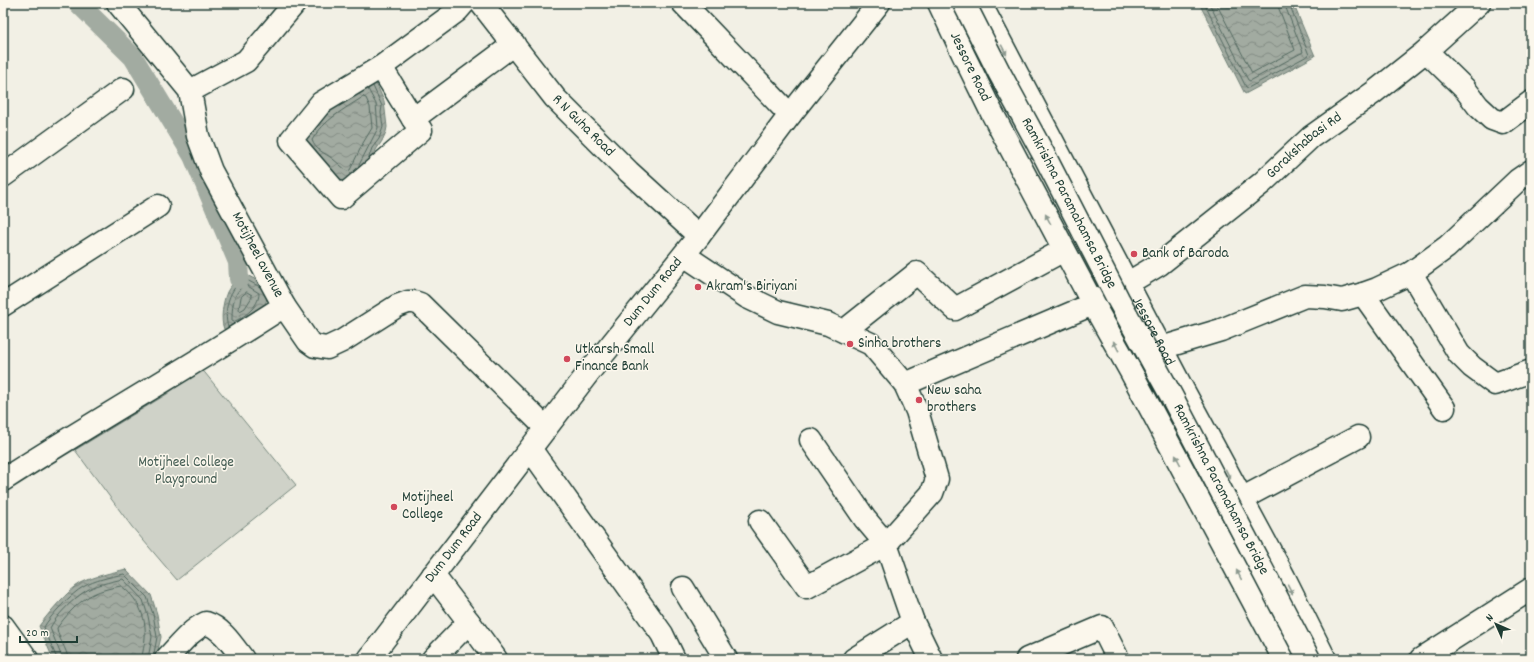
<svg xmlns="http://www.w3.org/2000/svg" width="1534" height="662" font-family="Dekko,sans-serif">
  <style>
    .green { fill: #cfd2c8; stroke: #77887e }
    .water { fill: url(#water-waves); stroke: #6e7f75 }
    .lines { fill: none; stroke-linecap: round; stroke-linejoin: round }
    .shore { stroke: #536960; stroke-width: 1 }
    .canal { stroke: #a2aba1; stroke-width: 20 }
    .minor-casing { stroke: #1f3d34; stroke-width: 25 }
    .major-casing { stroke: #1f3d34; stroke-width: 25 }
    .minor { stroke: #fbf7ec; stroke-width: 22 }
    .major { stroke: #fbf7ec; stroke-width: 22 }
    .major-bridge-casing { stroke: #1f3d34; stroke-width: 25; stroke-linecap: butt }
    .major-bridge { stroke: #fbf7ec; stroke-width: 22 }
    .oneway { fill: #8d9a90 }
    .poi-dot { fill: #d1495b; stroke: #fbf7ec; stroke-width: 1.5 }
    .labels { text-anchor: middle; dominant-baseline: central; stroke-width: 3; stroke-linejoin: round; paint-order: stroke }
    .street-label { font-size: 15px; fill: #1f3d34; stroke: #fbf7ec }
    .poi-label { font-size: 15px; fill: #1f3d34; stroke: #fbf7ec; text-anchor: start }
    .park-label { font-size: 15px; fill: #425b52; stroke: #fbf7ec }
  </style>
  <defs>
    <pattern id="water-waves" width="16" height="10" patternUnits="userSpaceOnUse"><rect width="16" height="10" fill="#a2aba1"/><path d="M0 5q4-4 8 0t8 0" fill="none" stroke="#838c84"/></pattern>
  </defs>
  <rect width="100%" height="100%" fill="#f2f0e5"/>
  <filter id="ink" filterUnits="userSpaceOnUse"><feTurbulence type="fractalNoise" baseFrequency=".025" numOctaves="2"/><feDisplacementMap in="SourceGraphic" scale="8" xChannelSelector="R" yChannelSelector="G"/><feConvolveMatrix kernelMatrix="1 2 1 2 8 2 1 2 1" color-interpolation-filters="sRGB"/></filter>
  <g filter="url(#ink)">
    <path class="green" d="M 201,368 L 296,485 L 177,580 L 132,527 L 75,450 L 167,394 Z"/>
    <path class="water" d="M 1199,3 L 1293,3 L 1315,56 L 1245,94 Z
      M 372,78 L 376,83 L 384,101 L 387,127 L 386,132 L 382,141 L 376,150 L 371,162 L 345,188 L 297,134 Z
      M 245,274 L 260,282 L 268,296 L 264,307 L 231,336 C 229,334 226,332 224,329 C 220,320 223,301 227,292 C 231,284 239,278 245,274 Z
      M 126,569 L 151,595 L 157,614 L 161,637 L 156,659 L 53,659 L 39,626 C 48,614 68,590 81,583 C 95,576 111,573 126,569 Z"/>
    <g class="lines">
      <path class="shore" d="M 1204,3 L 1246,87 L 1248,88 L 1309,55 L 1289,3
        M 1209,3 L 1248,80 L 1250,81 L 1303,52 L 1284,3
        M 1216,3 L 1252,73 L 1295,50 L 1279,9 L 1278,3
        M 363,97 L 366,98 L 370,107 L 372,128 L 363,143 L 350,170 L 347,171 C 342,167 338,163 333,159 C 325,153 315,150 312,140 C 324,120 344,109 363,97 Z
        M 368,160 L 372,148 L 379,139 L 383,127 L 381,113 L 382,106 L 373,86
        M 357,169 L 378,128 L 376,104 L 368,89
        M 246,285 L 259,293 C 259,307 244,317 233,322 L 232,320 C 232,308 233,290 246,285 Z
        M 247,292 L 252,295 L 252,297 L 245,308 L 240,311 L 239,309 L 241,297 Z
        M 228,327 C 223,311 229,287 245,279 L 260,287
        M 57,659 L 44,627 C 50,616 72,593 83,587 C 95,580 110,577 124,574 L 147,597 L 153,614 L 157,637 L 153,659
        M 62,659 L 61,655 L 50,628 C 56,616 73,599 84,592 C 94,585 110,582 123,579 L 143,600 L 148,616 L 152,637 L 148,659
        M 68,659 C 67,648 58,639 57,628 C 64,618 77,603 88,597 C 97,591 110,588 121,586 C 137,597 147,617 145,637 C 145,645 142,652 142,659"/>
      <path class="canal" d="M 78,3 L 133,57 L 193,156 L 238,262 L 239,279"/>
      <defs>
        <g id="minor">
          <path d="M 464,3 L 457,11 L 381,67 L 321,103 L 291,140 L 341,198 L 421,130 L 413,119 L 514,44"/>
          <path id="s1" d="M 481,3 L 555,98 L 629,172 L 699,236"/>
          <path d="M 683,3 L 790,115"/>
          <path d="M 1426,51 L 1465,89 L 1478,106 L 1492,119 L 1503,123 L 1531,102"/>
          <path d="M 381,67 L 413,119"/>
          <path d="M 190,91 L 246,61 L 295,3"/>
          <path d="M 3,176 L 123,89"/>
          <path d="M 684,255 L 747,297 L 778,312 L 828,324 L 871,344 L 905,384 L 917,411 L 937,479 L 932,493 L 886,544 L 807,587 L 760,521"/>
          <path d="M 1411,273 L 1459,354 L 1472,367 L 1495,384 L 1531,371"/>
          <path d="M 1363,294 L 1444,408"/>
          <path d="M 3,305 L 158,206"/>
          <path d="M 284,306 L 308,341 L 315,346 L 327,348 L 342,341 L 397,306 L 408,302 L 414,302 L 420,304 L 546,428"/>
          <path d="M 844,331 L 917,273 L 955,309 L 1064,250"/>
          <path d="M 1161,348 L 1221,330 L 1305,296 L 1325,297 L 1342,300 L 1363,294 L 1377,289 L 1411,273 L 1447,247 L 1518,180 L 1531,171"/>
          <path id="s2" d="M 905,384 L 1093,304 L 1160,264 L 1262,183 L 1311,137 L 1373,93 L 1426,51 L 1479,3"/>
          <path d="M 811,440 L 865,519 L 886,544 L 913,622 L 931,659"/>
          <path d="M 531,450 L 662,634 L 674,659"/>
          <path d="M 3,480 C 96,420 192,366 284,306 L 211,171 L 198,136 L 190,91 L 118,3"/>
          <path d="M 1241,499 L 1358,437"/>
          <path d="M 433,575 L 469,622"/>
          <path d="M 683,588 L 726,659"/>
          <path d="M 3,626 L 27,659"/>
          <path d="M 166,659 C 179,646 189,631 206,623 C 222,628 233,646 243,659"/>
          <path d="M 433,659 L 469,622 L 496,659"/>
          <path d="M 854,659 L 913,622"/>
          <path d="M 1027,659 L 1102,627 L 1118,659"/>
          <path d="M 1421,659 L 1531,589"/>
        </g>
        <g id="major">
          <path id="s3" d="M 939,3 L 963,54 L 991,111 L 1093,304 L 1131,372 L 1284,659"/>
          <path id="s4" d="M 980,3 L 1181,386 L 1284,577 L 1325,659"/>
          <path id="s5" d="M 369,659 L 589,372 L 699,236 L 790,115 L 879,3"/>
        </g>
      </defs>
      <use href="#minor" class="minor-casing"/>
      <use href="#major" class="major-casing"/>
      <use href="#minor" class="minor"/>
      <use href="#major" class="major"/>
      <defs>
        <g id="major-bridge">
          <path id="s6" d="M 964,3 L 999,72 L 1044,155 L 1118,299 L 1172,397 L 1309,659"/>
        </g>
      </defs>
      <use href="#major-bridge" class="major-bridge-casing"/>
      <use href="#major-bridge" class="major-bridge"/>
    </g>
    <defs><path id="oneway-solid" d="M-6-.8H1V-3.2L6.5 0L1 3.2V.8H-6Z"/></defs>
    <g class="oneway">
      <use href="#oneway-solid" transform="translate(1004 50) rotate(62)"/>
      <use href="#oneway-solid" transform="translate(1048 219) rotate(-118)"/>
      <use href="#oneway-solid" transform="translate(1116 346) rotate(-119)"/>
      <use href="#oneway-solid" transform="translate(1178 460) rotate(-118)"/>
      <use href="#oneway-solid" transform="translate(1228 474) rotate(62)"/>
      <use href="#oneway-solid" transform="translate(1239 575) rotate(-118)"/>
      <use href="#oneway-solid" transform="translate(1290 589) rotate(63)"/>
    </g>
  </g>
  <g class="poi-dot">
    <circle cx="1134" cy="254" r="4"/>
    <circle cx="698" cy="287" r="4"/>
    <circle cx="850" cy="344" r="4"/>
    <circle cx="567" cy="359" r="4"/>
    <circle cx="919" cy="400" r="4"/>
    <circle cx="394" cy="507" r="4"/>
  </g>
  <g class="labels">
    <g class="street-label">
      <text stroke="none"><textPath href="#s3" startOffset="71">Jessore Road</textPath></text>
      <text stroke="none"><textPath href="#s1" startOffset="160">R N Guha Road</textPath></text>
      <text stroke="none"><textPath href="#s2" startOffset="469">Gorakshabasi Rd</textPath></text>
      <text stroke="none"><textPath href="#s6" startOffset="226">Ramkrishna Paramahamsa Bridge</textPath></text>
      <text transform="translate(257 255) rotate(62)">Motijheel avenue</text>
      <text stroke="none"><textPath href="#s5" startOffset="464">Dum Dum Road</textPath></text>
      <text stroke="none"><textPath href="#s4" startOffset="371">Jessore Road</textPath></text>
      <text stroke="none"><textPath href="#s6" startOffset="550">Ramkrishna Paramahamsa Bridge</textPath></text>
      <text stroke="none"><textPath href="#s5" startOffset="140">Dum Dum Road</textPath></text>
    </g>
    <g class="poi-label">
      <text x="1142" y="254">Bank of Baroda</text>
      <text x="706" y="287">Akram's Biriyani</text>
      <text x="858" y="344">Sinha brothers</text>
      <text x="575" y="350">Utkarsh Small<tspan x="575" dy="17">Finance Bank</tspan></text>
      <text x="927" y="391">New saha<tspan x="927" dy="17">brothers</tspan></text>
      <text x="402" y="498">Motijheel<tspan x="402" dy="17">College</tspan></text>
    </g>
    <g class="park-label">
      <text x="186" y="463">Motijheel College<tspan x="186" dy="17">Playground</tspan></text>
    </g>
  </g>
  <rect width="1534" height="662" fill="none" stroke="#fbf7ec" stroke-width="16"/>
  <rect x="8" y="8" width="1518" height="646" fill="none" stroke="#1f3d34" stroke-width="1.5" filter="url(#ink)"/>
  <g transform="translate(1496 624) rotate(315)" stroke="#fbf7ec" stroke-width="3" paint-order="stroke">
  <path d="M0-3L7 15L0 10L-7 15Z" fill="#1f3d34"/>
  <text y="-6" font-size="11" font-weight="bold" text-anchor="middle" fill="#1f3d34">N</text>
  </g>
  <path d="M20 636v6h57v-6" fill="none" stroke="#1f3d34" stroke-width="2"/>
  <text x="26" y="636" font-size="12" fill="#1f3d34" stroke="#fbf7ec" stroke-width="3" paint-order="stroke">20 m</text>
</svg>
